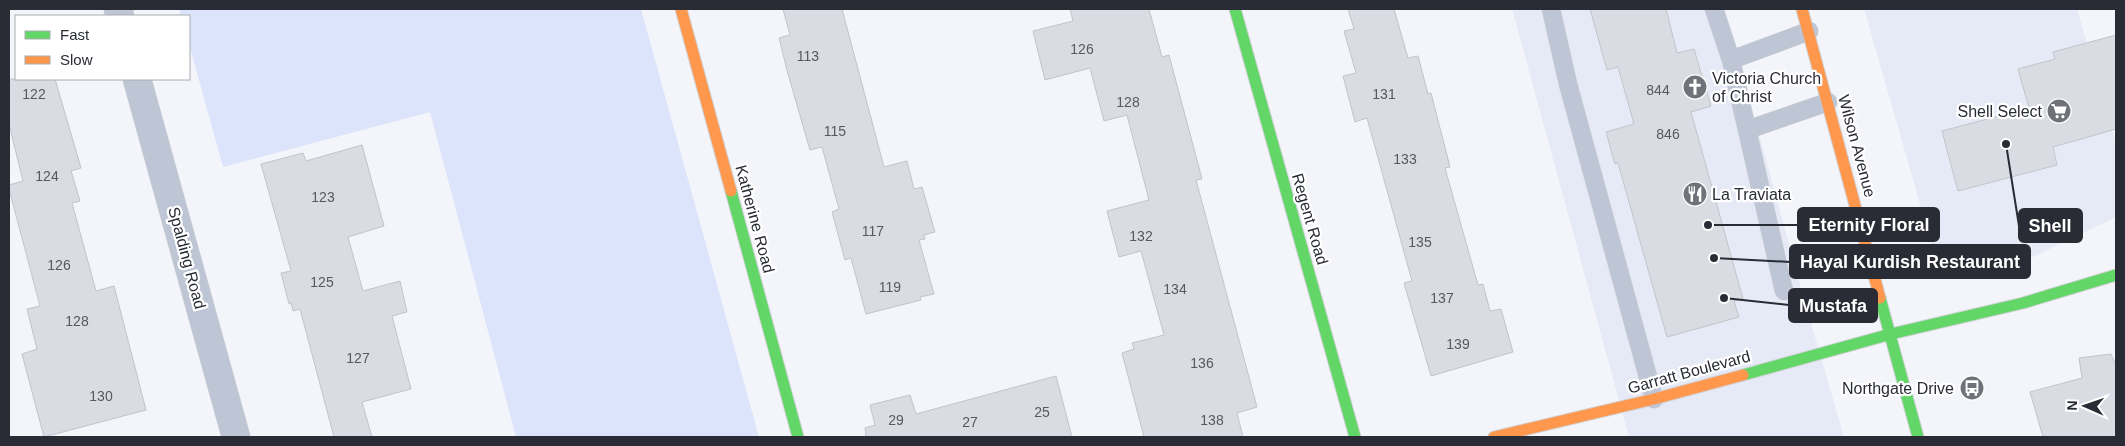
<svg xmlns="http://www.w3.org/2000/svg" width="2125" height="446" font-family="Helvetica,sans-serif">
  <style>
    .built { fill: #e6eaf6 }
    .green { fill: #dbe4fb }
    .building { fill: #d9dce2; stroke: #c2c4ca }
    .lines { fill: none; stroke-linecap: round; stroke-linejoin: round }
    .lane-casing { stroke: #d0d2d6; stroke-width: 19 }
    .street-casing { stroke: #d0d2d6; stroke-width: 29 }
    .fast-casing { stroke: #d0d2d6; stroke-width: 13 }
    .slow-casing { stroke: #d0d2d6; stroke-width: 13 }
    .lane { stroke: #bec5d4; stroke-width: 18 }
    .street { stroke: #bec5d4; stroke-width: 28 }
    .fast { stroke: #63d668; stroke-width: 11 }
    .slow { stroke: #ff974d; stroke-width: 11 }
    .labels { text-anchor: middle; dominant-baseline: central; stroke-width: 4.5; stroke-linejoin: round; paint-order: stroke }
    .number-label { font-size: 14px; fill: #565960 }
    .poi-label { font-size: 16px; fill: #292c34; stroke: #fff; text-anchor: start }
    .street-label { font-size: 16px; fill: #292c34; stroke: #fff }
    .leader { fill: none; stroke: #292c34; stroke-width: 2 }
    .callout-dot { fill: #292c34; stroke: #fff; stroke-width: 2 }
    .callout { fill: #292c34; stroke: #292c34; stroke-width: 2 }
    .callout-label { font-size: 18px; text-anchor: middle; font-weight: bold; fill: #fff }
  </style>
  <rect width="100%" height="100%" fill="#f4f5fa"/>
  <path class="built" d="M 1512,9 L 1725,9 L 1803,295 L 1844,437 L 1629,437 Z
    M 1864,9 L 2077,9 L 2116,143 L 2116,217 L 2033,257 L 1941,277 Z"/>
  <path class="green" d="M 179,9 L 641,9 L 759,437 L 516,437 L 430,112 L 223,167 L 189,44 L 189,16 L 181,16 Z"/>
  <path class="building" d="M 783,9 L 842,9 L 884,167 L 907,161 L 914,189 L 922,187 L 935,232 L 924,235 L 925,239 L 919,240 L 934,294 L 920,297 L 921,300 L 866,314 L 851,258 L 845,260 L 832,212 L 839,209 L 822,147 L 810,150 L 788,74 L 779,38 L 790,35 Z
    M 1070,9 L 1149,9 L 1162,57 L 1169,55 L 1202,179 L 1196,180 L 1257,407 L 1237,413 L 1243,437 L 1144,437 L 1122,353 L 1134,349 L 1132,343 L 1164,335 L 1141,251 L 1119,257 L 1107,211 L 1149,200 L 1127,115 L 1104,121 L 1090,68 L 1045,80 L 1033,31 L 1073,21 Z
    M 1348,9 L 1394,9 L 1408,58 L 1418,56 L 1428,94 L 1431,93 L 1450,167 L 1445,168 L 1478,285 L 1483,284 L 1490,311 L 1501,309 L 1513,352 L 1431,376 L 1404,283 L 1412,281 L 1367,118 L 1355,122 L 1343,76 L 1356,73 L 1344,31 L 1354,29 Z
    M 1590,9 L 1666,9 L 1677,53 L 1694,49 L 1711,106 L 1691,112 L 1743,299 L 1734,301 L 1739,317 L 1667,337 L 1618,163 L 1615,164 L 1606,132 L 1634,124 L 1618,67 L 1607,70 Z
    M 2116,35 L 2116,129 L 2053,147 L 2057,165 L 1958,191 L 1942,131 L 2029,108 L 2018,69 L 2055,59 L 2053,52 Z
    M 9,79 L 55,79 L 81,168 L 71,171 L 80,201 L 72,203 L 96,291 L 114,286 L 146,410 L 44,437 L 22,354 L 37,349 L 27,309 L 40,306 L 9,189 L 9,185 L 23,181 L 9,124 Z
    M 362,145 L 384,226 L 348,237 L 363,291 L 400,281 L 407,312 L 392,316 L 411,389 L 362,402 L 372,437 L 334,437 L 300,309 L 293,311 L 291,303 L 289,304 L 281,273 L 291,271 L 261,164 L 303,153 L 306,161 Z
    M 2111,354 L 2116,366 L 2116,437 L 2043,437 L 2030,392 L 2082,378 L 2079,358 Z
    M 1056,376 L 1072,437 L 866,437 L 865,428 L 875,425 L 870,405 L 910,395 L 916,414 Z"/>
  <g class="lines">
    <defs>
      <path id="lane" d="M 1551,9 L 1568,84 L 1654,399
        M 1714,9 L 1731,60 L 1784,291
        M 1731,60 L 1809,31
        M 1747,130 L 1828,102"/>
      <path id="street" d="M 118,9 L 120,16
        M 137,79 L 236,437"/>
      <path id="fast" d="M 1235,9 L 1355,437
        M 731,191 L 798,437
        M 1880,298 L 1918,437
        M 1743,375 L 1891,334 L 2023,303 L 2116,275"/>
      <path id="slow" d="M 681,9 L 731,191
        M 1802,9 L 1880,298
        M 1494,437 L 1654,399 L 1743,375"/>
    </defs>
    <use href="#lane" class="lane-casing"/>
    <use href="#street" class="street-casing"/>
    <use href="#fast" class="fast-casing"/>
    <use href="#slow" class="slow-casing"/>
    <use href="#lane" class="lane"/>
    <use href="#street" class="street"/>
    <use href="#fast" class="fast"/>
    <use href="#slow" class="slow"/>
  </g>
  <defs>
    <symbol id="church-disc" viewBox="-11 -11 22 22"><circle r="9.5" fill="#707279" stroke="#fff"/><path d="M-1.2-6h2.4v3.5h3.3v2.4h-3.3V6h-2.4V-.1h-3.3v-2.4h3.3Z" fill="#fff"/></symbol>
    <symbol id="supermarket-disc" viewBox="-11 -11 22 22"><circle r="9.5" fill="#707279" stroke="#fff"/><path d="M-6-5.5h2.5l.6 2H6L4.5 2H-2.5L-4.4-4H-6ZM-1.5 3.2a1.3 1.3 0 1 0 .1 0ZM3 3.2a1.3 1.3 0 1 0 .1 0Z" fill="#fff"/></symbol>
    <symbol id="restaurant-disc" viewBox="-11 -11 22 22"><circle r="9.5" fill="#707279" stroke="#fff"/><path d="M-5-6h1v4h1v-4h1v4h1v-4h1v5L-1.5 .5V6h-2V.5L-5-1ZM5-6V6H3V1.5H1.5Q1.5-4 5-6Z" fill="#fff"/></symbol>
    <symbol id="bus-disc" viewBox="-11 -11 22 22"><circle r="9.5" fill="#707279" stroke="#fff"/><path d="M-5-6H5V4H4V6H2V4H-2V6H-4V4H-5ZM-3.5-4V0h7V-4ZM-3.5 1.2v1.5H-2V1.2ZM2 1.2v1.5H3.5V1.2Z" fill="#fff"/></symbol>
  </defs>
  <g fill-rule="evenodd">
    <use href="#church-disc" x="1681" y="73" width="28" height="28"/>
    <use href="#supermarket-disc" x="2045" y="97" width="28" height="28"/>
    <use href="#restaurant-disc" x="1681" y="180" width="28" height="28"/>
    <use href="#bus-disc" x="1958" y="374" width="28" height="28"/>
  </g>
  <g class="labels">
    <g class="number-label">
      <text x="1082" y="49">126</text>
      <text x="808" y="56">113</text>
      <text x="1658" y="90">844</text>
      <text x="34" y="94">122</text>
      <text x="1384" y="94">131</text>
      <text x="1128" y="102">128</text>
      <text x="835" y="131">115</text>
      <text x="1668" y="134">846</text>
      <text x="1405" y="159">133</text>
      <text x="47" y="176">124</text>
      <text x="323" y="197">123</text>
      <text x="873" y="231">117</text>
      <text x="1141" y="236">132</text>
      <text x="1420" y="242">135</text>
      <text x="59" y="265">126</text>
      <text x="322" y="282">125</text>
      <text x="890" y="287">119</text>
      <text x="1175" y="289">134</text>
      <text x="1442" y="298">137</text>
      <text x="77" y="321">128</text>
      <text x="1458" y="344">139</text>
      <text x="358" y="358">127</text>
      <text x="1202" y="363">136</text>
      <text x="101" y="396">130</text>
      <text x="1042" y="412">25</text>
      <text x="896" y="420">29</text>
      <text x="1212" y="420">138</text>
      <text x="970" y="422">27</text>
    </g>
    <g class="poi-label">
      <text x="1712" y="78">Victoria Church<tspan x="1712" dy="18">of Christ</tspan></text>
      <text x="2042" y="111" text-anchor="end">Shell Select</text>
      <text x="1712" y="194">La Traviata</text>
      <text x="1954" y="388" text-anchor="end">Northgate Drive</text>
    </g>
    <g class="street-label">
      <text transform="translate(1857 146) rotate(75)">Wilson Avenue</text>
      <text transform="translate(755 219) rotate(75)">Katherine Road</text>
      <text transform="translate(1310 219) rotate(74)">Regent Road</text>
      <text transform="translate(187 258) rotate(75)">Spalding Road</text>
      <text transform="translate(1689 372) rotate(-15)">Garratt Boulevard</text>
    </g>
  </g>
  <path class="leader" d="M1708 225L1798 225M2006 144L2019 226M1714 258L1790 262M1724 298L1789 305"/>
  <g class="callout-dot">
    <circle cx="1708" cy="225" r="5"/>
    <circle cx="2006" cy="144" r="5"/>
    <circle cx="1714" cy="258" r="5"/>
    <circle cx="1724" cy="298" r="5"/>
  </g>
  <g class="callout">
    <rect x="1798" y="208" width="141" height="33" rx="5"/>
    <rect x="2019" y="209" width="63" height="33" rx="5"/>
    <rect x="1790" y="245" width="240" height="33" rx="5"/>
    <rect x="1789" y="289" width="88" height="33" rx="5"/>
  </g>
  <g class="callout-label">
    <text x="1869" y="231">Eternity Floral</text>
    <text x="2050" y="232">Shell</text>
    <text x="1910" y="268">Hayal Kurdish Restaurant</text>
    <text x="1833" y="312">Mustafa</text>
  </g>
  <rect width="2125" height="446" fill="none" stroke="#292c34" stroke-width="20"/>
  <rect x="15" y="15" width="175" height="65" fill="#ffffff" stroke="#a9abae"/>
  <rect x="25" y="31" width="25" height="8" fill="#63d668" stroke="#a9abae"/>
  <text x="60" y="40" font-size="15" fill="#292c34">Fast</text>
  <rect x="25" y="56" width="25" height="8" fill="#ff974d" stroke="#a9abae"/>
  <text x="60" y="65" font-size="15" fill="#292c34">Slow</text>
  <g transform="translate(2085 406) rotate(272)" stroke="#ffffff" stroke-width="4" paint-order="stroke">
  <path d="M0-4L9 19L0 12L-9 19Z" fill="#292c34"/>
  <text y="-8" font-size="14" font-weight="bold" text-anchor="middle" fill="#292c34">N</text>
  </g>
</svg>
